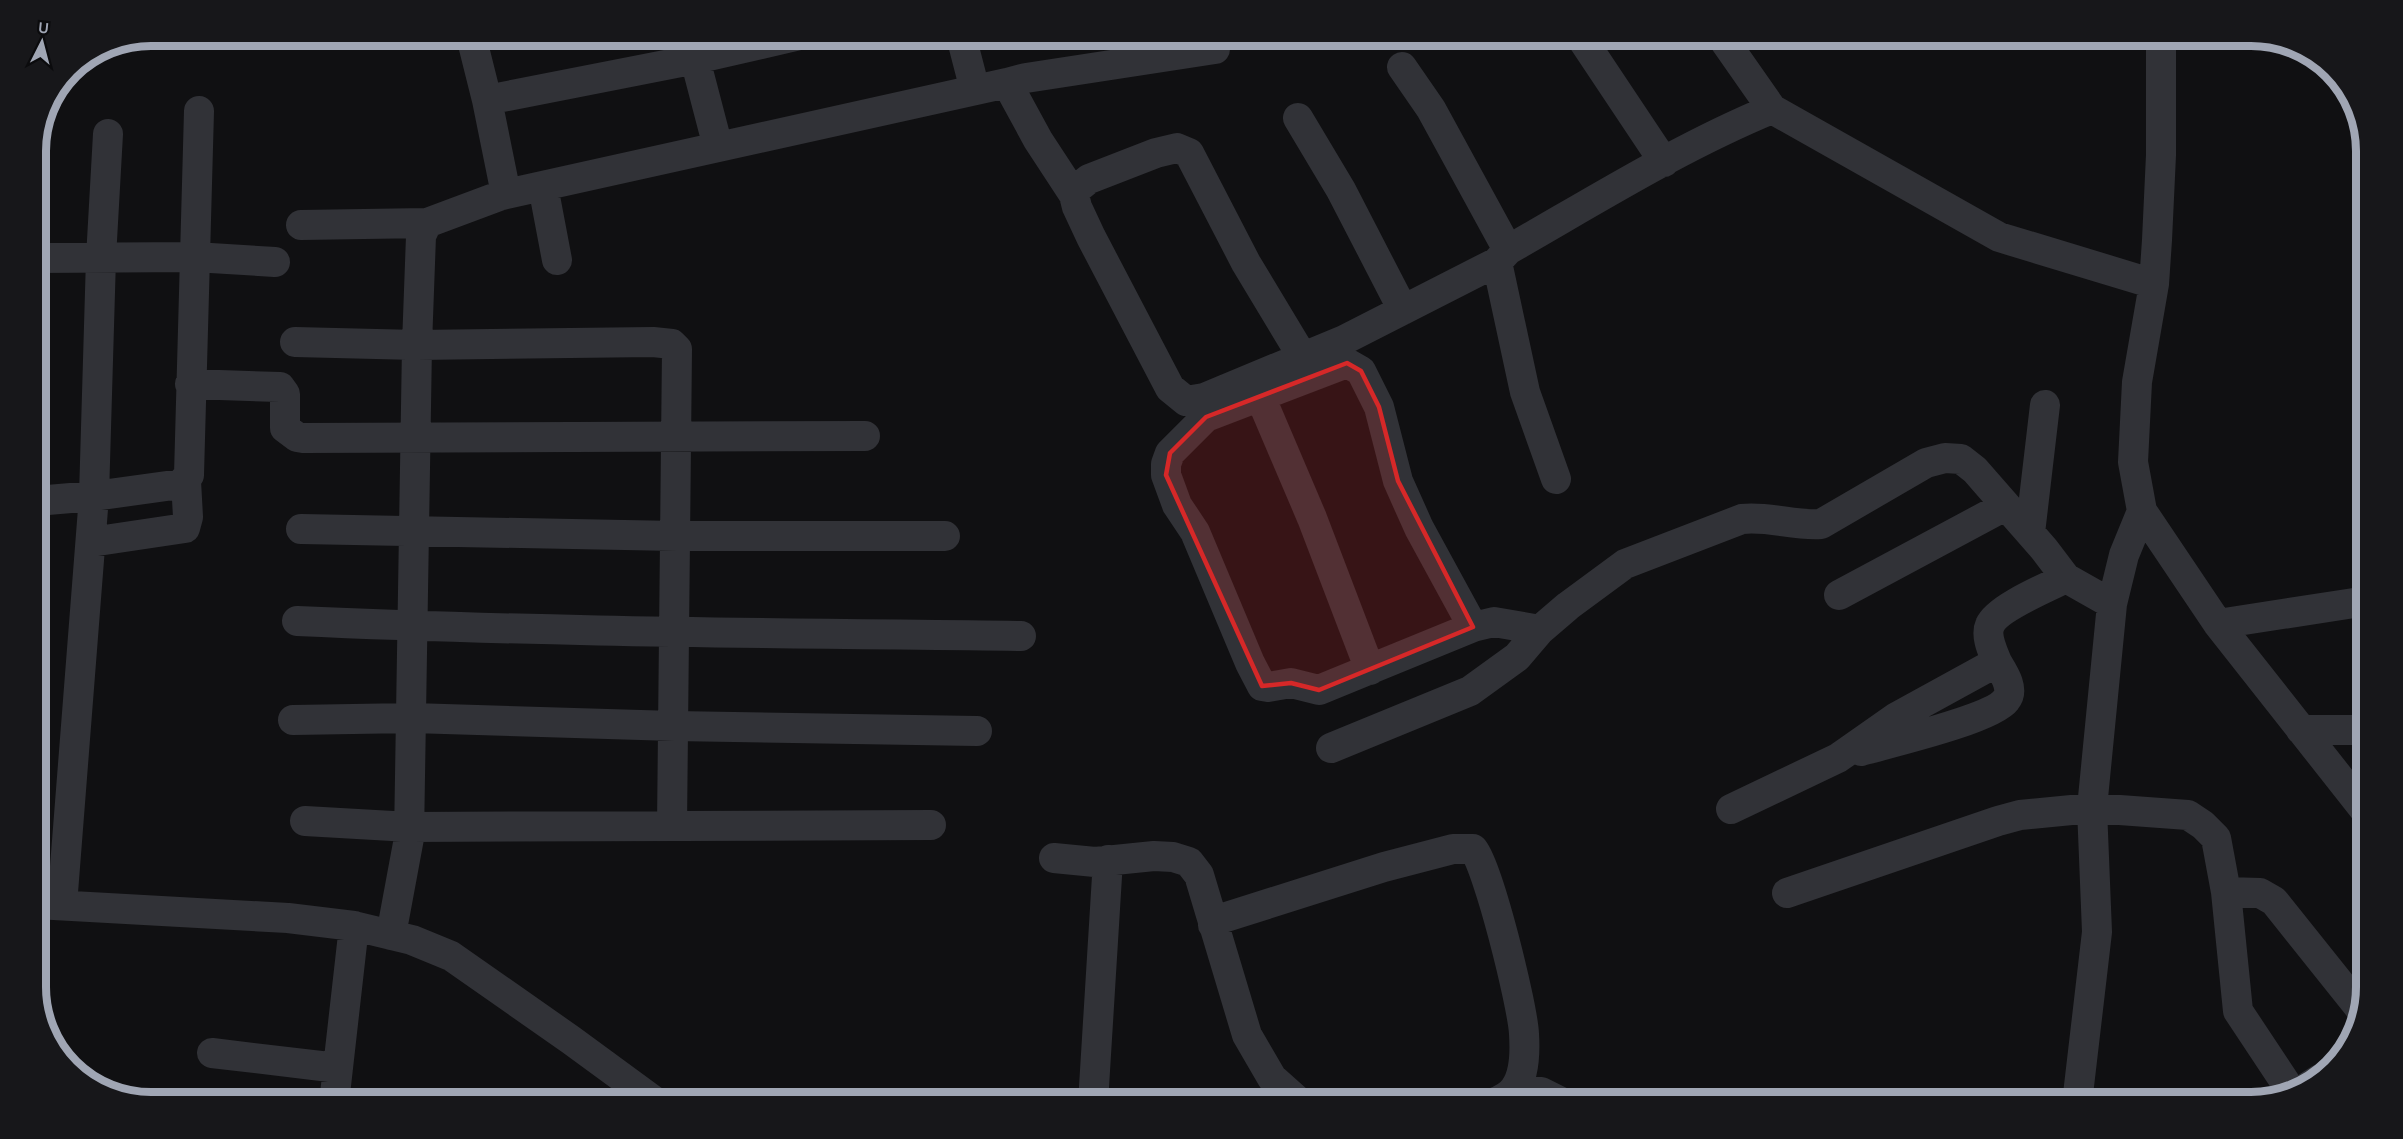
<svg xmlns="http://www.w3.org/2000/svg" width="2403" height="1139" font-family="Karla,sans-serif">
  <style>
    .lines { fill: none; stroke-linecap: round; stroke-linejoin: round }
    .minor { stroke: #313237; stroke-width: 30 }
    .marked { fill: #d62828; fill-opacity: 0.2; stroke: #d62828; stroke-width: 4.5; stroke-linejoin: round }
    .rim { fill: none; stroke: #a0a6b4; stroke-width: 8 }
  </style>
  <rect width="100%" height="100%" fill="#101012"/>
  <g class="lines">
    <path class="minor" d="M 689,36 L 718,147
      M 961,36 L 975,90
      M 1580,36 L 1664,162
      M 1721,36 L 1772,109 L 1999,237 L 2154,284
      M 2161,36 L 2161,155 L 2157,240 L 2154,284 L 2137,382 L 2133,462 L 2142,511 L 2218,624 L 2367,813
      M 1402,67 L 1431,109 L 1508,250
      M 487,100 L 696,59 L 796,36
      M 1298,118 L 1341,190 L 1403,310
      M 543,186 L 557,260
      M 502,195 L 1007,83
      M 1074,195 L 1038,140 L 1007,83 L 1026,78 L 1215,49
      M 301,225 L 427,223
      M 36,258 L 194,257 L 275,262
      M 1497,262 L 1525,392 L 1556,479
      M 295,342 L 417,345 L 421,236 L 427,223 L 502,195 L 505,189 L 487,100 L 471,36
      M 1302,356 L 1246,263 L 1189,153 L 1177,148 L 1156,153 L 1089,179 L 1079,187 L 1074,195 L 1077,207 L 1091,237 L 1170,388 L 1186,401 L 1204,398 L 1344,340 L 1497,262 L 1508,250 C 1594,201 1680,147 1772,109
      M 190,384 L 280,387 L 285,394 L 285,428 L 297,437 L 303,438 L 865,436
      M 1260,396 L 1312,518 L 1370,670
      M 36,501 L 94,496 L 181,484 L 189,475 L 199,111
      M 301,529 L 676,536 L 945,536
      M 2030,533 L 2045,405
      M 91,542 L 185,528 L 188,517 L 186,481
      M 1839,595 L 2005,506
      M 297,621 C 538,632 780,633 1021,636
      M 2218,624 L 2367,601
      M 1473,627 L 1419,528 L 1398,481 L 1379,407 L 1361,371 L 1347,363 L 1206,417 L 1170,453 L 1166,464 L 1166,475 L 1177,505 L 1195,532 L 1250,663 L 1262,686 L 1268,687 L 1291,683 L 1319,690 L 1473,627 L 1494,622 L 1540,630
      M 293,720 L 412,718 L 674,726 L 977,731
      M 2301,730 L 2367,730
      M 1331,748 L 1470,691 L 1517,657 L 1540,630 L 1568,606 L 1625,564 L 1742,519 C 1770,516 1794,526 1821,524 L 1926,463 L 1945,458 L 1961,459 L 1975,470 L 2044,549 L 2066,578 L 2112,604
      M 1861,751 C 1889,743 1992,719 2006,700 C 2015,689 2003,672 1997,662
      M 1731,809 L 1838,758 L 1895,718 L 1997,662 C 1993,652 1985,636 1990,625 C 1997,608 2048,587 2066,578
      M 305,821 L 410,827 L 931,825
      M 1054,858 L 1095,862 L 1154,856 L 1173,857 L 1189,862 L 1199,875 L 1247,1035 L 1272,1078 L 1300,1103
      M 2226,892 L 2260,893 L 2274,901 L 2362,1011
      M 1787,893 L 1998,821 L 2020,815 L 2092,808 L 2188,815 L 2203,825 L 2216,838 L 2226,892 L 2238,1011 L 2291,1091
      M 36,904 L 288,918 L 354,926 L 412,940 L 451,956 L 571,1040 L 657,1103
      M 62,905 L 94,496 L 101,258 L 108,134
      M 1213,925 L 1223,918 L 1384,867 L 1453,849 L 1473,849 C 1488,865 1523,1007 1524,1034 C 1525,1050 1525,1074 1515,1088 C 1510,1096 1501,1100 1493,1103
      M 391,935 L 409,838 L 417,345 L 653,342 L 672,344 L 677,349 L 672,826
      M 212,1053 L 338,1068
      M 2309,1086 L 2320,1079
      M 1515,1088 L 1541,1092 L 1563,1103
      M 334,1103 L 354,926
      M 1093,1103 L 1108,860
      M 2077,1103 L 2097,932 L 2092,808 L 2112,604 L 2124,555 L 2142,511"/>
  </g>
  <path class="marked" d="M 1347,363 L 1361,371 L 1379,407 L 1398,481 L 1473,627 L 1319,690 L 1291,683 L 1262,686 L 1166,475 L 1170,453 L 1206,417 Z"/>
  <path d="M0 0H2403V1139H0ZM151 46H2251A105 105 0 0 1 2356 151V987A105 105 0 0 1 2251 1092H151A105 105 0 0 1 46 987V151A105 105 0 0 1 151 46Z" fill="#17171a" fill-rule="evenodd"/>
  <path class="rim" d="M151 46H2251A105 105 0 0 1 2356 151V987A105 105 0 0 1 2251 1092H151A105 105 0 0 1 46 987V151A105 105 0 0 1 151 46Z"/>
  <g transform="translate(42 42) rotate(6)" stroke="#0b0b0d" stroke-width="4.5" paint-order="stroke">
  <path d="M0-4.5L10 22L0 15L-10 22Z" fill="#a0a6b4"/>
  <text y="-9" font-size="16" font-weight="bold" text-anchor="middle" fill="#a0a6b4">U</text>
  </g>
</svg>
